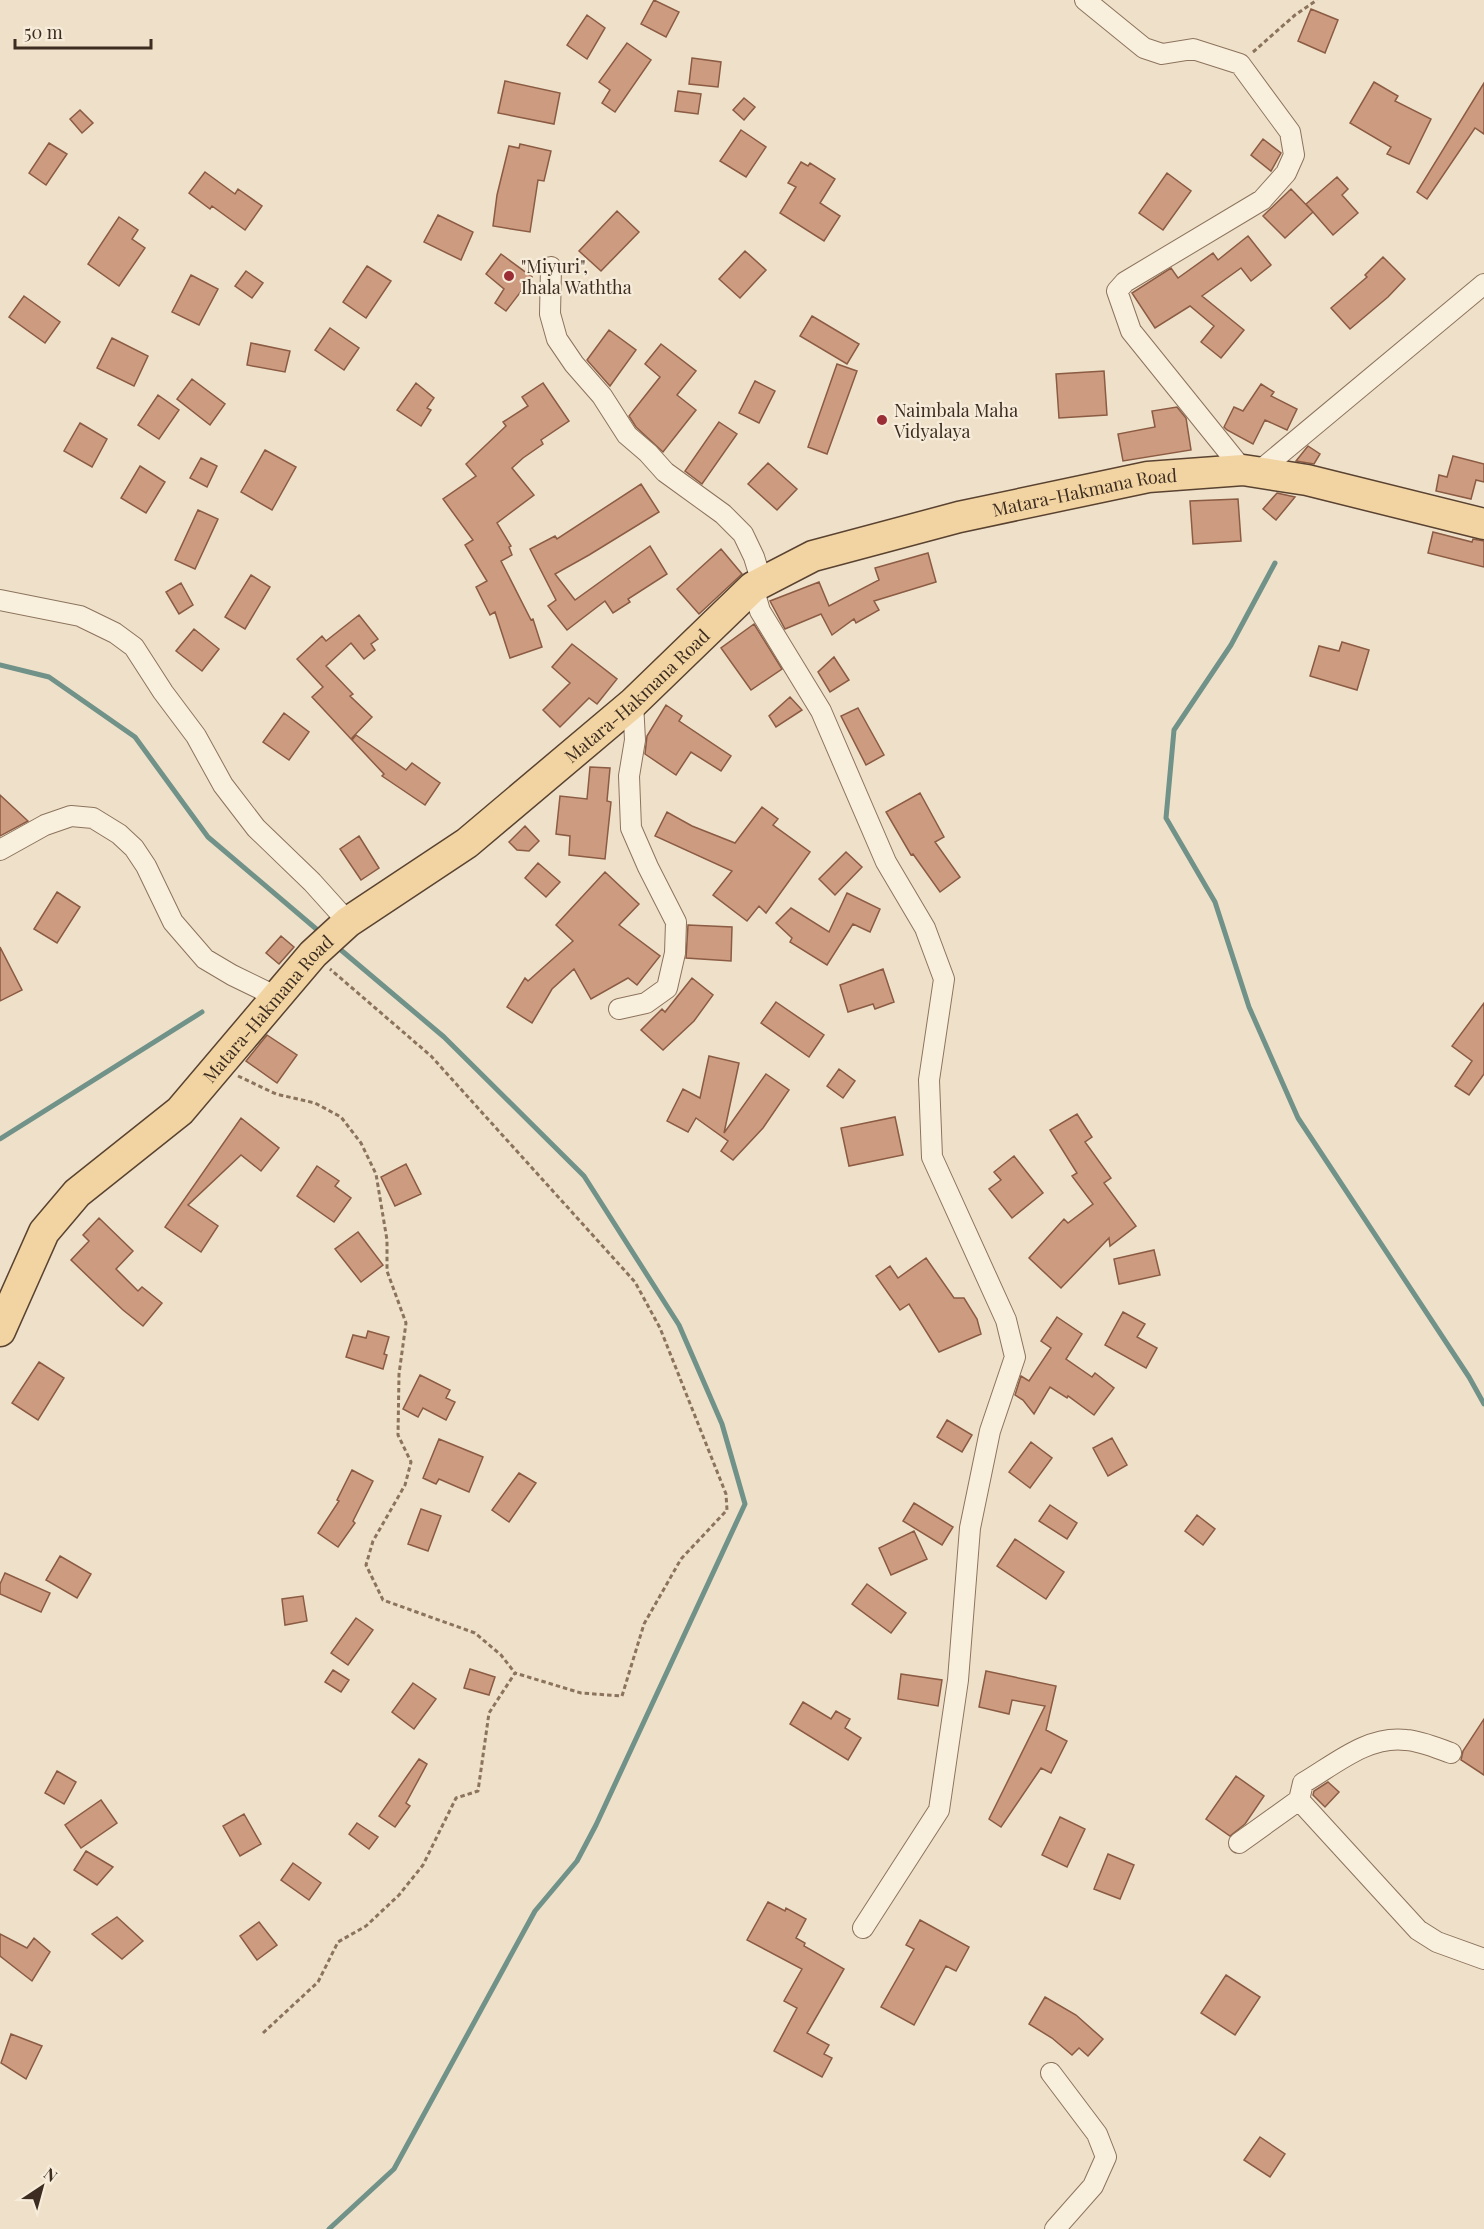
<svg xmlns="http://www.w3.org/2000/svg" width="1484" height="2229" font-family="'Playfair Display',serif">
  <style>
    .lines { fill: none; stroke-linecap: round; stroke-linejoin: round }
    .stream { stroke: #709288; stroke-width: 5 }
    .building { fill: #cd9b7f; stroke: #8b5b43; stroke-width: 1.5 }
    .street-casing { stroke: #8c735d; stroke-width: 22 }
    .primary-casing { stroke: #5a4231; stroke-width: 33 }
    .path { stroke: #8c735d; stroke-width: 3; stroke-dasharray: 4.5 3; stroke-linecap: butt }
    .street { stroke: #f9efdd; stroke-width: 20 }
    .primary { stroke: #f1d4a2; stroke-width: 30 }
    .poi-dot { fill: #9b2d34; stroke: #f6ecd9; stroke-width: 2 }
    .labels { text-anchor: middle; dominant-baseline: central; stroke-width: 4.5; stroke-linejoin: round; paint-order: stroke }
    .poi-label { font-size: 18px; fill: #3c2c21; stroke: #f6ecd9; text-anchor: start }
    .street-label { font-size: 18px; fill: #3c2c21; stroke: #f6ecd9 }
  </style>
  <rect width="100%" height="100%" fill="#efe1c9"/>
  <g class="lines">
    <path class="stream" d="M 1275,563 L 1231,645 L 1174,730 L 1166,818 L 1215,902 L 1249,1007 L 1298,1118 L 1469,1377 L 1484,1404
      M 0,665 L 49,677 L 135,737 L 208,837 L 321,933
      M 0,1139 L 202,1012
      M 329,2229 L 394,2169 L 535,1911 L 577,1861 L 596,1825 L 745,1504 L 722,1424 L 679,1325 L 584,1176 L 444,1037 L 335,945"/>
  </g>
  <path class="building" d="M 654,0 L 679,12 L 666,37 L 641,24 Z
    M 1311,9 L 1338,20 L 1325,53 L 1298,41 Z
    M 587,15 L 605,28 L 587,59 L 567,45 Z
    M 627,43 L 651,60 L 615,112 L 602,103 L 610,90 L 599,82 Z
    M 692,58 L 721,62 L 718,87 L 689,84 Z
    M 505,81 L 560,93 L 554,124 L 498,113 Z
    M 1374,82 L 1398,96 L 1395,101 L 1431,119 L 1409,164 L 1387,154 L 1391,147 L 1350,123 Z
    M 1484,83 L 1484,134 L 1475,128 L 1427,199 L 1417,192 Z
    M 678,91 L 701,94 L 698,114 L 675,111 Z
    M 744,98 L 755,107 L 744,120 L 733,110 Z
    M 80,110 L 93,123 L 82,133 L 70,119 Z
    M 741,130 L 766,147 L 746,177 L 720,161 Z
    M 1263,139 L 1281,153 L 1271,171 L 1251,155 Z
    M 49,143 L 67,154 L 46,185 L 29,173 Z
    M 520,144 L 551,151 L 544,181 L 538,180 L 530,232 L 493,226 L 497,195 L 509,146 L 519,148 Z
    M 801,162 L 808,166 L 810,163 L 835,179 L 820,203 L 840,216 L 824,241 L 780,213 L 796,187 L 788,183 Z
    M 205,172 L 235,194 L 238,189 L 262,206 L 245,230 L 212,206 L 210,209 L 189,193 Z
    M 1167,173 L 1191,191 L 1163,230 L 1139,213 Z
    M 1337,177 L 1348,189 L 1342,195 L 1358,213 L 1333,235 L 1306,204 Z
    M 1291,189 L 1313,212 L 1285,238 L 1263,216 Z
    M 617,211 L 639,232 L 601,271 L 579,251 Z
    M 438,215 L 473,232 L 461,260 L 424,242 Z
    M 119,217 L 138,230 L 132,239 L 145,248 L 119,286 L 88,264 Z
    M 1248,236 L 1271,265 L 1251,281 L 1241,268 L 1202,296 L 1244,330 L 1221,358 L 1201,342 L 1214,326 L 1190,306 L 1155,328 L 1132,293 L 1171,268 L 1178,278 L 1213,253 L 1218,260 Z
    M 745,251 L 766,270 L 740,298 L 719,279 Z
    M 501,254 L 532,277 L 506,311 L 495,303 L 504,289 L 486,274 Z
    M 1383,257 L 1405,279 L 1388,297 L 1350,329 L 1331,308 L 1367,277 L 1365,275 Z
    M 367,266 L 391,281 L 366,318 L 343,302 Z
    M 246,271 L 263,283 L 252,298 L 235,286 Z
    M 191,275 L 218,289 L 199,325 L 172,312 Z
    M 24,296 L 60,322 L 45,343 L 9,317 Z
    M 812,316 L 859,344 L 847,364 L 800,336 Z
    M 330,328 L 359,348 L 344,370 L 315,350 Z
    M 609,330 L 636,350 L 610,386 L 587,360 Z
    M 112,338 L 148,356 L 134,386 L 97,368 Z
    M 251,343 L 290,351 L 285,372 L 247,365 Z
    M 661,344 L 696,371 L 677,395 L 696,410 L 663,452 L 636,427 L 629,416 L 660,377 L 645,364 Z
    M 837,364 L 857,371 L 827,454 L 808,447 Z
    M 1104,371 L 1107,415 L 1059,418 L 1056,374 Z
    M 192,379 L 225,404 L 210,425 L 177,399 Z
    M 755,381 L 775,391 L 759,423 L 739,413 Z
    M 416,383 L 434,398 L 427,408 L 431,410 L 421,426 L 397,410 Z
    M 543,383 L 569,421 L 541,440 L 543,444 L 523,458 L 512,468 L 534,495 L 497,523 L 511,546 L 509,547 L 512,555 L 501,561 L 531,620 L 533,619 L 542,647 L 510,658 L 495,612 L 490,615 L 476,587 L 487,581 L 465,545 L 473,540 L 443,499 L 476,476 L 466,464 L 506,426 L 503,422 L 528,406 L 522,397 Z
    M 1261,384 L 1274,392 L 1271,396 L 1297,409 L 1287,430 L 1265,420 L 1253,444 L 1227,430 L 1224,427 L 1234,407 L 1243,411 Z
    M 158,395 L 179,410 L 159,439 L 138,425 Z
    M 1177,407 L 1186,418 L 1191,450 L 1123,461 L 1118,434 L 1155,427 L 1152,411 Z
    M 719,422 L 737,434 L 702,484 L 685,471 Z
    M 80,423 L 107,439 L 92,467 L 64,451 Z
    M 1308,446 L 1320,454 L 1314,464 L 1296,461 Z
    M 265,450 L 296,467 L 272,510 L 241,492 Z
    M 1453,456 L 1484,464 L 1484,482 L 1476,480 L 1471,499 L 1436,491 L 1439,475 L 1447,477 Z
    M 201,458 L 217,466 L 207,487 L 190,478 Z
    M 768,463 L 797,489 L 777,510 L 748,484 Z
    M 140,466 L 165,482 L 146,513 L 121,498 Z
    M 641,484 L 659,512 L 589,555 L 555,574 L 575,600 L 650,546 L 667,574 L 628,599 L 630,602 L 613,613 L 605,601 L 567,630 L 548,606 L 556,600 L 530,549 L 555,536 L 557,539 Z
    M 1277,493 L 1295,497 L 1276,520 L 1263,509 Z
    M 1238,499 L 1241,541 L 1193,544 L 1190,501 Z
    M 198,510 L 218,519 L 195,569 L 175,560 Z
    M 1433,532 L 1472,542 L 1473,539 L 1484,541 L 1484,567 L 1428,553 Z
    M 721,549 L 742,574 L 699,614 L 677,589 Z
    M 928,553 L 936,582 L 874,601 L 879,610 L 856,623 L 854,619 L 832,635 L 821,614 L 785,629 L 770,601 L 819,582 L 829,606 L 879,580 L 875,568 Z
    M 251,575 L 270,587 L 245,629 L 225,617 Z
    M 181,583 L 193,605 L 179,614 L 166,592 Z
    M 359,615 L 378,639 L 371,644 L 375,650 L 364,659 L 351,643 L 326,666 L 353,694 L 350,696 L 372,717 L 351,739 L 312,697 L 323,687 L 297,659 L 322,636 L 326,641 Z
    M 754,624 L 782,669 L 751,690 L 721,648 Z
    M 194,629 L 219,649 L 202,671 L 176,651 Z
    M 1342,642 L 1369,650 L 1357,690 L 1310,676 L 1319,646 L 1339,651 Z
    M 572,644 L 617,679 L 597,704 L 589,698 L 560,727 L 543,710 L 570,683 L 552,667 Z
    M 834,657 L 849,680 L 830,692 L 818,672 Z
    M 790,697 L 802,710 L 776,727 L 769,716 Z
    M 666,705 L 682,716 L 679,721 L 731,756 L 721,771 L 691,752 L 676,775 L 645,754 L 647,736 Z
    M 858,708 L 884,755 L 866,765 L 841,716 Z
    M 284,713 L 309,732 L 289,760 L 263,742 Z
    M 356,735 L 406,770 L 412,763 L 440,783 L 425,805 L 382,776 L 384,774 L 352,740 Z
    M 590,767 L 610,768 L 607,801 L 611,802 L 605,859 L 569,855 L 570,836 L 556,834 L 560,796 L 587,799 Z
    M 920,793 L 944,837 L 935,842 L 960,877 L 940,892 L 913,854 L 911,855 L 886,812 Z
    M 0,795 L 28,821 L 0,836 Z
    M 762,807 L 778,819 L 773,825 L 810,852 L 766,913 L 759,906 L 747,921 L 713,895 L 732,871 L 655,836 L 667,812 L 692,826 L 735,843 Z
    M 525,826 L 539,841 L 529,851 L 517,850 L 509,842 Z
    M 359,836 L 379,868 L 361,880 L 340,849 Z
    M 846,852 L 862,867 L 835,895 L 819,879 Z
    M 538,863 L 560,882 L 546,897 L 525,878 Z
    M 605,872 L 639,904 L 619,925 L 660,956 L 637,985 L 628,978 L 591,999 L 574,969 L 552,989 L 532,1023 L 507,1007 L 525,978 L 528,981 L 573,941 L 556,925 Z
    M 57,892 L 80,907 L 57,943 L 34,929 Z
    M 847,893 L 880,909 L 870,932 L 853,924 L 827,965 L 790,942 L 792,938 L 776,923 L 791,908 L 829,932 Z
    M 688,925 L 732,927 L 731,961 L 686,958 Z
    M 281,936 L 294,947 L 279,964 L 266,953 Z
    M 0,947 L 22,990 L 0,1001 Z
    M 883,969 L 894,1002 L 875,1009 L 873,1004 L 848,1012 L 840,985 Z
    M 692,978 L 713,995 L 694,1021 L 663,1050 L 641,1030 L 662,1009 L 665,1012 Z
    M 776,1002 L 824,1035 L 809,1057 L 761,1023 Z
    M 1484,1003 L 1484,1074 L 1469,1095 L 1455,1086 L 1472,1061 L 1452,1046 Z
    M 267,1035 L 297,1055 L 277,1083 L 246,1061 Z
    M 709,1056 L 739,1063 L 724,1133 L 766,1074 L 789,1090 L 763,1128 L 733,1160 L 721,1151 L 728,1141 L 696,1118 L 688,1132 L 667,1121 L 683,1089 L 700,1098 Z
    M 839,1069 L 855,1081 L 843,1098 L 827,1086 Z
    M 1077,1114 L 1092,1137 L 1085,1142 L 1111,1178 L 1104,1183 L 1136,1226 L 1110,1246 L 1109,1238 L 1061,1288 L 1029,1258 L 1064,1219 L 1068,1223 L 1093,1204 L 1072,1176 L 1077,1173 L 1050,1130 Z
    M 895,1117 L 903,1155 L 849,1166 L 841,1128 Z
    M 241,1118 L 279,1148 L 261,1171 L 241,1155 L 188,1205 L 218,1226 L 201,1252 L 165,1227 Z
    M 1014,1156 L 1043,1193 L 1012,1218 L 989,1189 L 1001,1180 L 994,1172 Z
    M 406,1164 L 421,1194 L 395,1206 L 381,1177 Z
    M 317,1166 L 339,1181 L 335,1186 L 351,1198 L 334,1222 L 297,1196 Z
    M 99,1218 L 133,1251 L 116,1269 L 138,1291 L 142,1287 L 162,1303 L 143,1326 L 123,1310 L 71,1260 L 89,1241 L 83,1235 Z
    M 358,1232 L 383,1265 L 361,1282 L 335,1249 Z
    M 1154,1250 L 1160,1275 L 1119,1284 L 1114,1259 Z
    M 926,1258 L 954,1298 L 964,1298 L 977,1319 L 981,1334 L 939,1352 L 909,1304 L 900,1310 L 876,1276 L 890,1266 L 898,1278 Z
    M 1123,1312 L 1145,1324 L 1137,1337 L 1157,1348 L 1146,1368 L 1105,1345 Z
    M 1057,1317 L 1082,1334 L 1066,1359 L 1092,1377 L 1095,1373 L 1114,1388 L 1094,1415 L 1068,1396 L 1067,1398 L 1050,1387 L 1034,1414 L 1023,1400 L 1015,1395 L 1021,1376 L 1029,1381 L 1051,1348 L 1041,1341 Z
    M 368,1331 L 389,1337 L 384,1354 L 387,1355 L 383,1369 L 346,1357 L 353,1335 L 366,1338 Z
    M 39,1362 L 64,1378 L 38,1420 L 12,1403 Z
    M 420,1375 L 450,1390 L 446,1398 L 455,1402 L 446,1420 L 423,1408 L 418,1417 L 403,1409 Z
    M 947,1420 L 972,1435 L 962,1452 L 937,1437 Z
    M 1112,1438 L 1127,1465 L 1108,1476 L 1093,1448 Z
    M 439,1439 L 483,1457 L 469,1492 L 439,1479 L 436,1484 L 423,1478 Z
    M 1031,1442 L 1052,1458 L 1030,1488 L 1009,1472 Z
    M 352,1470 L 373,1481 L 353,1521 L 355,1523 L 338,1547 L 318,1533 L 339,1501 L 337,1500 Z
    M 519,1473 L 536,1483 L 509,1522 L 492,1510 Z
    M 914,1503 L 953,1527 L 942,1545 L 903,1521 Z
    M 1050,1505 L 1077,1523 L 1067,1539 L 1039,1521 Z
    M 421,1509 L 441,1516 L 428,1551 L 408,1544 Z
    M 1197,1515 L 1215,1529 L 1203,1545 L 1185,1531 Z
    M 914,1531 L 927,1559 L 891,1575 L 879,1548 Z
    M 1015,1539 L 1064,1572 L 1046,1599 L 997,1566 Z
    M 60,1556 L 91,1574 L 77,1598 L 46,1580 Z
    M 5,1573 L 50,1593 L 41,1612 L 0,1594 L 0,1584 Z
    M 867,1584 L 906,1613 L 891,1633 L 852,1604 Z
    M 303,1596 L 307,1621 L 285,1625 L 282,1599 Z
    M 356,1618 L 373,1630 L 348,1665 L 331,1653 Z
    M 470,1669 L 495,1677 L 489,1695 L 464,1688 Z
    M 333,1670 L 349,1680 L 341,1692 L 325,1682 Z
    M 986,1671 L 1056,1686 L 1046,1730 L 1067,1741 L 1051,1773 L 1041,1768 L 1001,1827 L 989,1819 L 1045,1706 L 1012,1700 L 1009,1714 L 979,1707 Z
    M 901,1674 L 942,1680 L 938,1706 L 898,1699 Z
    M 413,1683 L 436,1699 L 414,1729 L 392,1712 Z
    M 803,1702 L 831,1719 L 836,1711 L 850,1719 L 845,1728 L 861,1738 L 848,1760 L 790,1724 Z
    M 1484,1719 L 1484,1775 L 1461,1760 L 1463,1751 Z
    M 419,1759 L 427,1764 L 406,1803 L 410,1806 L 395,1827 L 379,1816 Z
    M 57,1771 L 76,1782 L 64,1804 L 45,1793 Z
    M 1236,1776 L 1264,1796 L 1245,1824 L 1230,1836 L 1206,1819 Z
    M 1328,1782 L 1339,1792 L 1325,1807 L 1313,1795 L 1314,1791 Z
    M 101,1800 L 117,1823 L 81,1848 L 65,1825 Z
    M 244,1814 L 261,1844 L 240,1856 L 223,1826 Z
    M 1060,1817 L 1085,1829 L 1067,1867 L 1042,1855 Z
    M 357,1823 L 378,1837 L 369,1849 L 349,1834 Z
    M 86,1851 L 113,1867 L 97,1885 L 74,1870 Z
    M 1108,1854 L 1134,1865 L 1120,1899 L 1094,1889 Z
    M 293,1863 L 321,1883 L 309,1900 L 281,1880 Z
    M 768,1902 L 785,1911 L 786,1908 L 806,1919 L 796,1938 L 805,1943 L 804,1946 L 844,1969 L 807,2033 L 829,2045 L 824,2054 L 832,2058 L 822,2077 L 774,2051 L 797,2008 L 784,2001 L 802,1969 L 747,1940 Z
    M 117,1917 L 143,1941 L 122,1959 L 92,1934 Z
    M 920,1920 L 969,1947 L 956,1971 L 946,1966 L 914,2025 L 881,2007 L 914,1949 L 906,1945 Z
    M 259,1922 L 277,1945 L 257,1960 L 240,1936 Z
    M 0,1934 L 27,1948 L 34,1938 L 50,1952 L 32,1981 L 0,1956 Z
    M 1226,1975 L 1260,1997 L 1235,2035 L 1201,2013 Z
    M 1045,1997 L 1076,2015 L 1103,2039 L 1088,2056 L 1079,2048 L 1072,2055 L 1052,2038 L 1029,2024 Z
    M 11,2034 L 42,2046 L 26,2079 L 1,2063 Z
    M 1260,2137 L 1285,2154 L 1270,2177 L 1244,2160 Z"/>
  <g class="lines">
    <defs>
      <path id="street" d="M 1085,0 L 1144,48 L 1162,54 L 1193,49 L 1240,64 L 1290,132 L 1294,155 L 1286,173 L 1262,200 L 1125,282 L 1117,291 L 1131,331 L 1243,470
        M 551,267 L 550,314 L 557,339 L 574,364 L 602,396 L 627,435 L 648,453 L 665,472 L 723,514 L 743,534 L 754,557 L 762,583
        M 1257,473 L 1484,284
        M 753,587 L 760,611 L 821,711 L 886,862 L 925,928 L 944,979 L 929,1080 L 932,1157 L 1006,1320 L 1015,1357 L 990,1431 L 970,1528 L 958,1680 L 939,1810 L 863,1928
        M 0,600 L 80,616 L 115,633 L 134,647 L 163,692 L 196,736 L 223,785 L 256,828 L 312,882 L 348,922
        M 0,850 L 45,825 L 71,816 L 93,818 L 119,834 L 134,848 L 146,866 L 173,922 L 205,959 L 232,975 L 277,997
        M 619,1009 L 646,1003 L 667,988 L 675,953 L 676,922 L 648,867 L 631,828 L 629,776 L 635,740 L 633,703
        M 1299,1800 L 1303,1783 C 1334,1765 1368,1735 1406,1740 C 1421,1741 1437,1748 1451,1753
        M 1239,1843 L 1299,1800 L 1418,1930 L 1437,1942 L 1484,1959
        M 1051,2073 L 1097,2134 L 1106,2157 L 1093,2186 L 1055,2229"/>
      <g id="primary">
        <path id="s1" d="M 0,1331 L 44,1232 L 77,1193 L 180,1111 L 313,954 L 348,922 L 467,843 L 633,703 L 753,587 L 813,556 L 959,517 L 1148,477 L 1243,470 L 1307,480 L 1484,524"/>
      </g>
    </defs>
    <use href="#street" class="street-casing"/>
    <use href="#primary" class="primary-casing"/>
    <path class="path" d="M 1253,52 L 1295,15 L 1317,0
      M 238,1076 L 276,1094 L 315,1103 L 341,1117 L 361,1143 L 376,1174 L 387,1240 L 387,1271 L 406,1323 L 399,1374 L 398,1435 L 411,1462 L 405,1485 L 373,1541 L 366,1565 L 383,1600 L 475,1633 L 501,1655 L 515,1673
      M 263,2033 L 318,1982 L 338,1942 L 366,1926 L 399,1895 L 423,1865 L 456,1798 L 478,1791 L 489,1713 L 515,1673 L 581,1693 L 622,1696 L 644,1624 L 681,1559 L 727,1510 L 726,1494 L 660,1328 L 635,1282 L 431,1056 L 330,969"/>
    <use href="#street" class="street"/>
    <use href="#primary" class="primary"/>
  </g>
  <g class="poi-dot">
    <circle cx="509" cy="276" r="6"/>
    <circle cx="882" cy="420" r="6"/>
  </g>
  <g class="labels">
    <g class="poi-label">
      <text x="521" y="266">"Miyuri",<tspan x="521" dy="21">Ihala Waththa</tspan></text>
      <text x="894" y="410">Naimbala Maha<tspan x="894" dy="21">Vidyalaya</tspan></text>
    </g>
    <g class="street-label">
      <text stroke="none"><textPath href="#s1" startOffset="1418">Matara-Hakmana Road</textPath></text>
      <text stroke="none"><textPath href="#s1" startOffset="912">Matara-Hakmana Road</textPath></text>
      <text stroke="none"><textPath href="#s1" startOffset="426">Matara-Hakmana Road</textPath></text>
    </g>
  </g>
  <g transform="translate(42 2187) rotate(36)" stroke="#f6ecd9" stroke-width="4.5" paint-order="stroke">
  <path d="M0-4.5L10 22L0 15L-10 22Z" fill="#3c2c21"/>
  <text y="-9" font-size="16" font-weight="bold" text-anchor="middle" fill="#3c2c21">N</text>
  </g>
  <path d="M15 39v9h136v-9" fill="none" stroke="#3c2c21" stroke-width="3"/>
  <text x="24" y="39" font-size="18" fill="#3c2c21" stroke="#f6ecd9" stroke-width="4.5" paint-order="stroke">50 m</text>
</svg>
